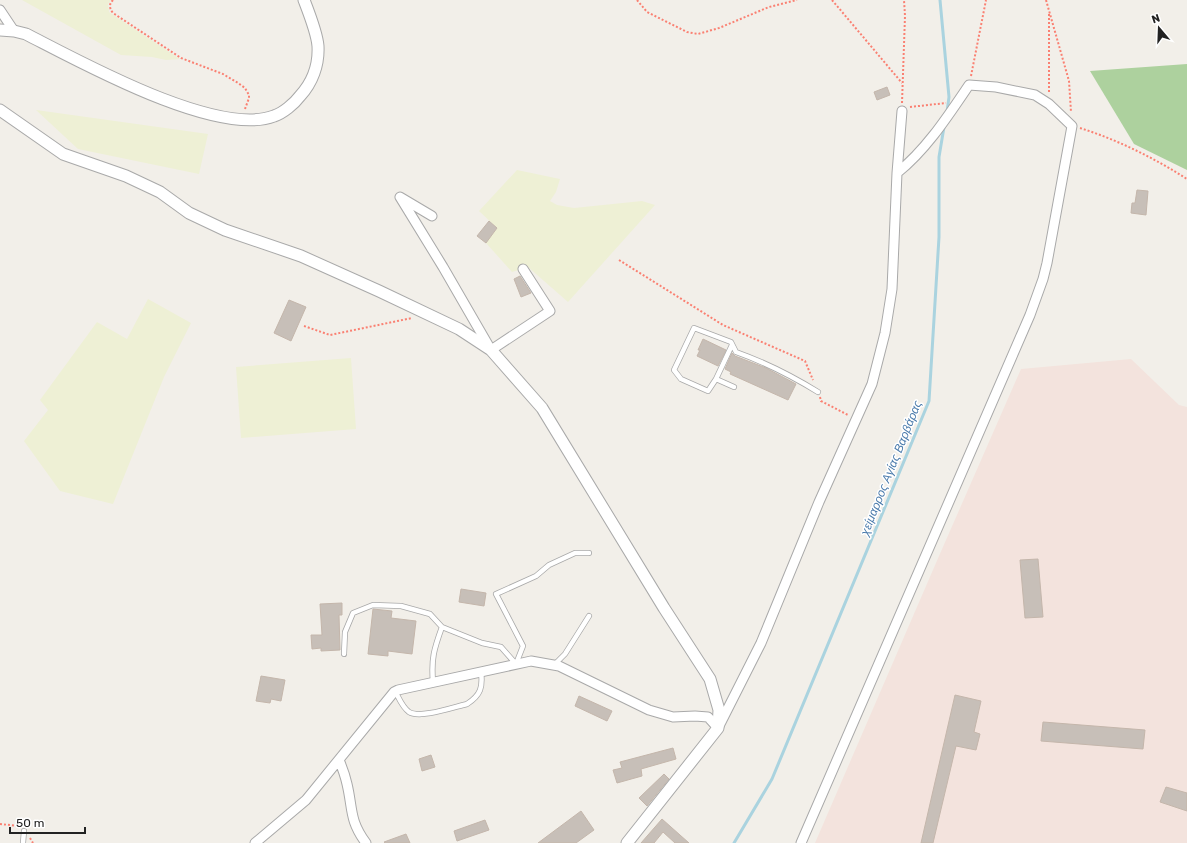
<svg xmlns="http://www.w3.org/2000/svg" width="1187" height="843" font-family="Rubik,sans-serif">
  <style>
    .military { fill: #f3e3dd }
    .farmland { fill: #eef0d5 }
    .forest { fill: #add19e }
    .lines { fill: none; stroke-linecap: round; stroke-linejoin: round }
    .stream { stroke: #aad3df; stroke-width: 3 }
    .building { fill: #c7bfb8; stroke: #c4b6ab }
    .service-casing { stroke: #a9a9a9; stroke-width: 6 }
    .minor-casing { stroke: #a9a9a9; stroke-width: 11 }
    .tertiary-casing { stroke: #a9a9a9; stroke-width: 13 }
    .path { stroke: #fa8072; stroke-width: 2; stroke-dasharray: 2 2; stroke-linecap: butt }
    .service { stroke: #fff; stroke-width: 4.5 }
    .minor { stroke: #fff; stroke-width: 9 }
    .tertiary { stroke: #fff; stroke-width: 11 }
    .labels { text-anchor: middle; dominant-baseline: central; stroke-width: 3; stroke-linejoin: round; paint-order: stroke }
    .water-label { font-size: 12px; font-style: italic; fill: #4a7aab; stroke: #fff }
  </style>
  <rect width="100%" height="100%" fill="#f2efe9"/>
  <path class="military" d="M 1131,359 L 1179,405 L 1187,407 L 1187,843 L 815,843 L 939,556 L 1021,369 Z"/>
  <path class="farmland" d="M 22,0 L 111,0 L 108,4 L 109,12 L 180,59 L 166,60 L 152,57 L 121,55 Z
    M 36,110 L 208,134 L 199,174 L 78,149 Z
    M 517,170 L 560,179 L 556,192 L 550,201 L 557,205 L 574,208 L 642,201 L 655,205 L 568,302 L 528,267 L 512,272 L 486,243 L 497,228 L 479,211 Z
    M 148,299 L 191,323 L 164,377 L 113,504 L 60,491 L 24,441 L 48,410 L 40,400 L 97,322 L 127,339 Z
    M 351,358 L 356,429 L 241,438 L 236,367 Z"/>
  <path class="forest" d="M 1187,64 L 1187,170 L 1134,144 L 1090,71 Z"/>
  <g class="lines">
    <path class="stream" d="M 940,0 L 949,97 L 947,112
      M 734,843 L 772,779 L 929,401 L 939,237 L 939,157 L 944,127"/>
  </g>
  <path class="building" d="M 887,87 L 890,95 L 877,100 L 874,92 Z
    M 1137,190 L 1148,191 L 1146,215 L 1131,213 L 1132,203 L 1135,203 Z
    M 489,221 L 497,228 L 486,243 L 477,236 Z
    M 520,276 L 531,293 L 521,297 L 514,279 Z
    M 289,300 L 306,307 L 291,341 L 274,333 Z
    M 703,339 L 726,350 L 718,366 L 697,356 L 700,350 L 698,350 Z
    M 732,353 L 735,356 L 766,368 L 796,384 L 788,400 L 730,374 L 731,372 L 725,369 Z
    M 1038,559 L 1043,617 L 1025,618 L 1020,560 Z
    M 461,589 L 486,593 L 484,606 L 459,602 Z
    M 342,603 L 342,615 L 339,615 L 340,650 L 321,651 L 321,648 L 312,649 L 311,635 L 322,635 L 320,604 Z
    M 373,609 L 392,611 L 391,618 L 416,621 L 412,654 L 388,651 L 388,656 L 368,654 Z
    M 261,676 L 285,680 L 281,701 L 271,699 L 270,703 L 256,701 Z
    M 955,695 L 981,701 L 974,732 L 980,734 L 976,750 L 956,746 L 933,843 L 921,843 Z
    M 579,696 L 612,711 L 607,721 L 575,706 Z
    M 1043,722 L 1145,730 L 1143,749 L 1041,741 Z
    M 673,748 L 676,759 L 641,769 L 642,776 L 617,783 L 613,770 L 622,768 L 620,762 Z
    M 431,755 L 435,767 L 422,771 L 419,759 Z
    M 664,774 L 669,779 L 647,806 L 639,798 Z
    M 1166,787 L 1187,793 L 1187,811 L 1160,802 Z
    M 581,811 L 594,830 L 576,843 L 538,843 Z
    M 662,819 L 689,843 L 675,843 L 663,832 L 654,843 L 641,843 Z
    M 485,820 L 489,830 L 457,841 L 454,831 Z
    M 406,834 L 410,843 L 385,843 L 384,842 Z"/>
  <g class="lines">
    <defs>
      <path id="service" d="M 716,379 L 732,345
        M 734,387 L 716,379 L 708,391 L 681,379 L 674,370 L 694,328 L 731,342 L 736,352 C 764,362 792,376 818,392
        M 344,654 L 345,632 L 353,613 L 373,605 L 401,606 L 430,614 L 442,627 L 482,643 L 501,647 L 516,664 L 523,646 L 496,594 L 536,576 L 549,565 L 575,553 L 589,553
        M 554,665 L 565,654 L 589,616
        M 433,682 C 431,659 434,649 442,627
        M 395,691 C 399,698 402,707 409,712 C 420,719 454,707 467,704 C 481,695 483,687 481,671
        M 23,843 L 24,831"/>
      <path id="minor" d="M 0,10 L 14,31
        M 897,173 L 902,111
        M 432,216 L 400,197 L 443,267 L 491,350 L 550,311 L 523,269
        M 339,760 C 342,767 345,775 347,784 C 353,809 349,820 366,843
        M 255,843 L 306,800 L 394,692 L 398,690 L 531,661 L 559,666 L 649,710 L 673,717 L 695,716 L 708,717 L 718,728 L 761,643 L 819,502 L 872,384 L 885,333 L 892,289 L 897,173 C 926,150 948,116 969,85 L 996,87 L 1035,95 L 1049,104 L 1072,126 L 1047,263 L 1043,279 L 1030,315 L 801,843"/>
      <path id="tertiary" d="M 0,30 L 14,31 L 26,34 C 79,61 217,138 274,116 C 283,113 294,104 300,96 C 312,83 319,65 318,46 C 317,33 309,13 304,0
        M 0,110 L 63,154 L 126,176 L 160,192 L 189,213 L 225,230 L 301,256 L 379,291 L 459,329 L 491,350 L 542,408 L 664,608 L 710,679 L 719,710 L 718,728 L 627,843"/>
    </defs>
    <use href="#service" class="service-casing"/>
    <use href="#minor" class="minor-casing"/>
    <use href="#tertiary" class="tertiary-casing"/>
    <path class="path" d="M 113,0 C 109,4 109,8 113,13 L 181,58 L 223,74 L 238,83 L 245,88 L 249,95 L 249,98 L 245,109
      M 637,0 L 647,12 L 687,32 L 698,34 L 719,28 L 769,7 L 797,0
      M 832,0 L 902,83
      M 1046,0 L 1069,81 L 1071,112
      M 971,76 L 986,0
      M 1049,92 L 1049,13
      M 902,103 L 905,16 L 904,0
      M 910,107 L 946,103
      M 1080,128 C 1118,140 1154,158 1187,179
      M 619,260 L 723,325 L 805,361 L 813,380
      M 304,326 L 330,335 L 412,318
      M 820,397 L 821,401 L 848,415
      M 0,824 L 19,826
      M 30,838 L 33,843"/>
    <use href="#service" class="service"/>
    <use href="#minor" class="minor"/>
    <use href="#tertiary" class="tertiary"/>
  </g>
  <g class="labels">
    <g class="water-label">
      <text transform="translate(891 468) rotate(-68)">χείμαρρος Αγίας Βαρβάρας</text>
    </g>
  </g>
  <g transform="translate(1159 28) rotate(341)" stroke="#ffffff" stroke-width="3" paint-order="stroke">
  <path d="M0-3L7 15L0 10L-7 15Z" fill="#222222"/>
  <text y="-6" font-size="11" font-weight="bold" text-anchor="middle" fill="#222222">N</text>
  </g>
  <path d="M10 827v6h75v-6" fill="none" stroke="#222222" stroke-width="2"/>
  <text x="16" y="827" font-size="12" fill="#222222" stroke="#ffffff" stroke-width="3" paint-order="stroke">50 m</text>
</svg>
